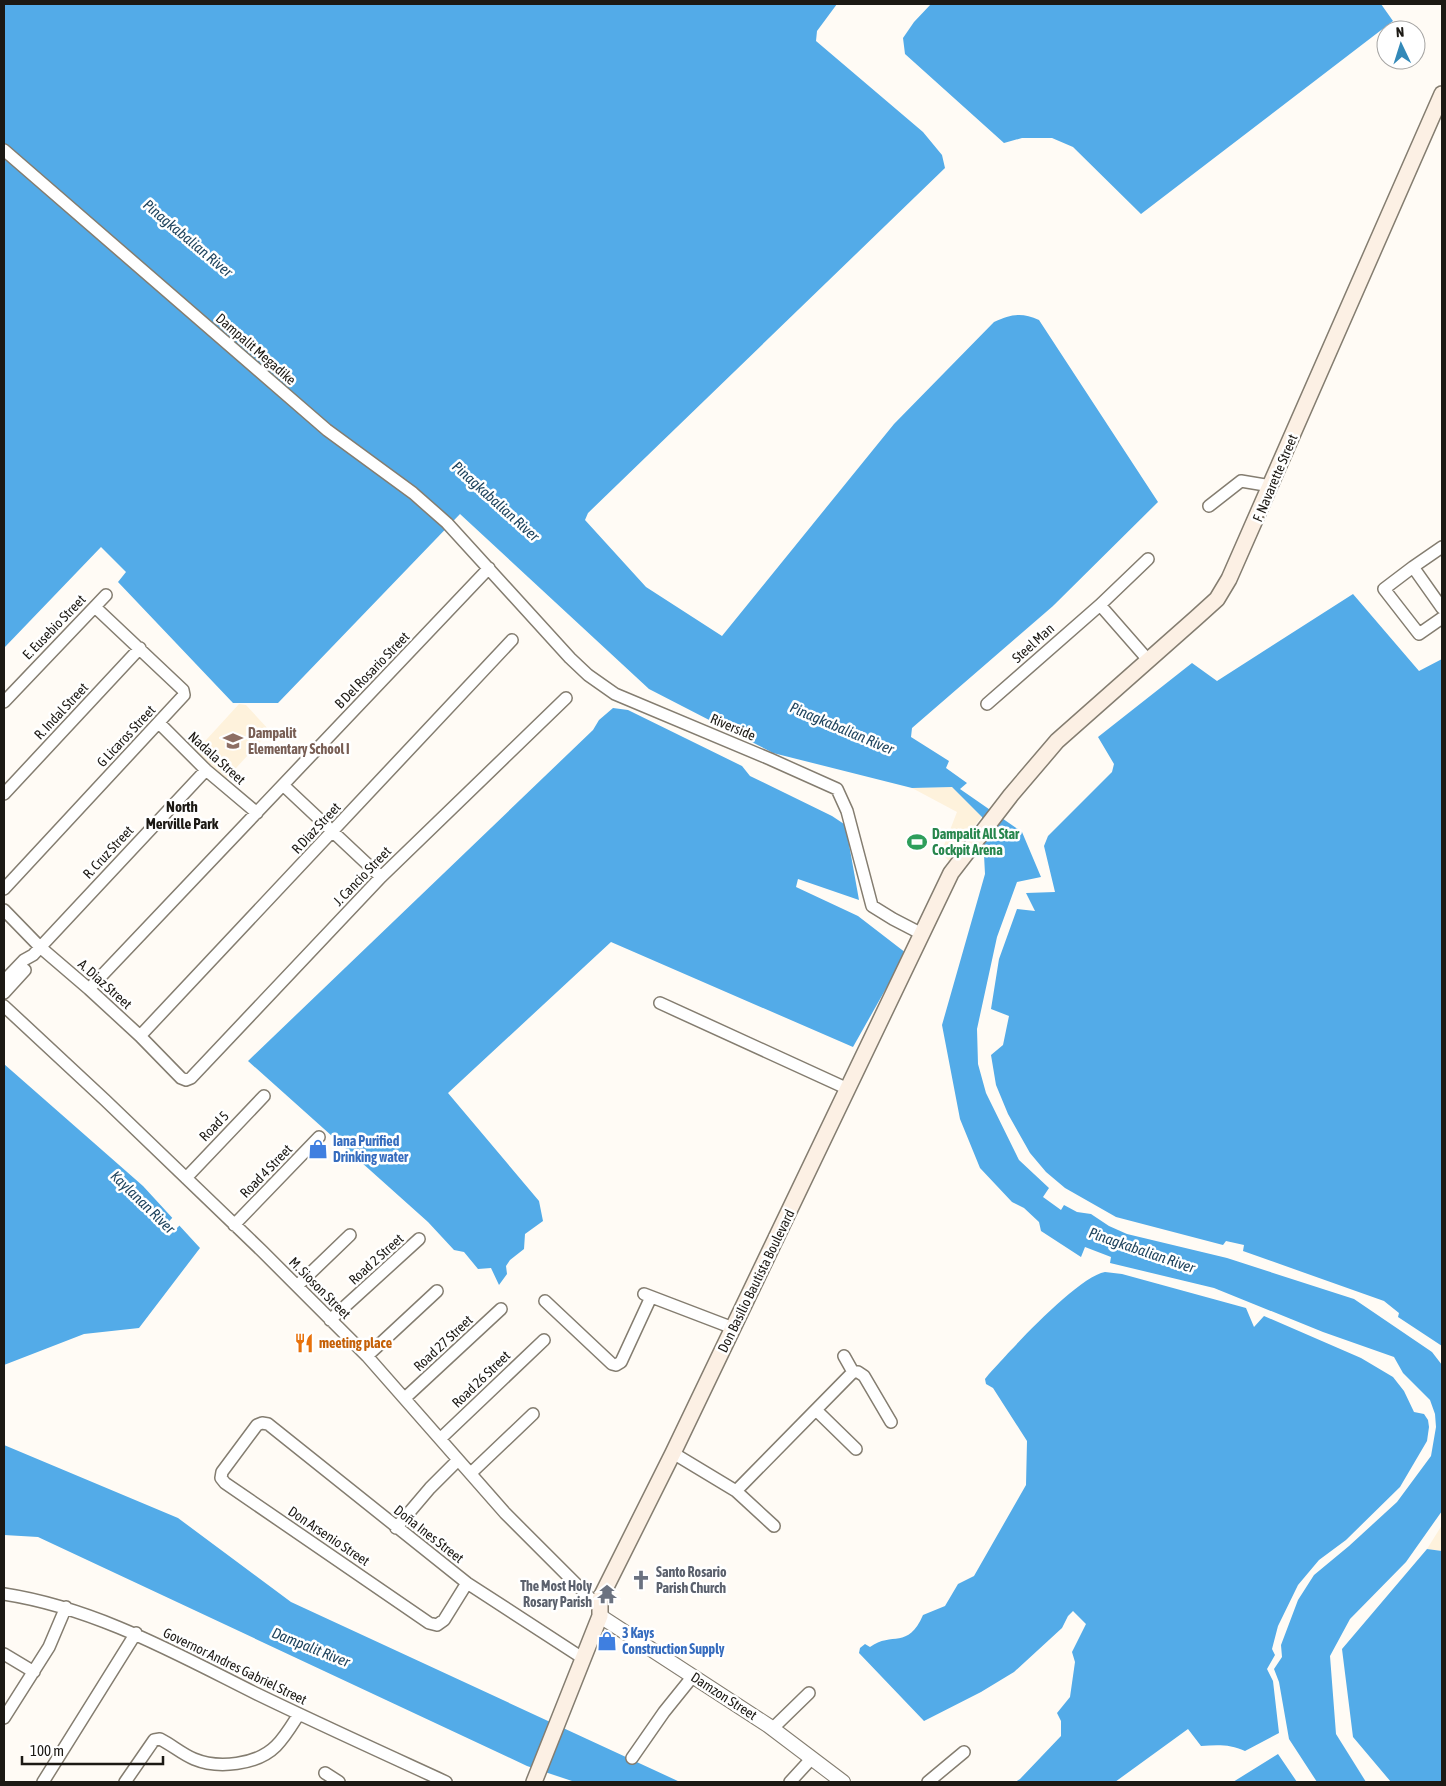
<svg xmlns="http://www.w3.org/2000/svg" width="1446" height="1786" font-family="'Asap Condensed',sans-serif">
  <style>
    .built { fill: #fef2dc }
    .water { fill: #53abe8 }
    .pier { fill: #fffbf5 }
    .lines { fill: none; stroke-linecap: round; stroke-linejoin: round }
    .minor-casing { stroke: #847d70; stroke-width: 14 }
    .tertiary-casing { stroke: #847d70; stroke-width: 16 }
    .secondary-casing { stroke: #847d70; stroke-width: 18 }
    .minor { stroke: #fff; stroke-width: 11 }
    .tertiary { stroke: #fff; stroke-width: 14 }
    .secondary { stroke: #fcf0e4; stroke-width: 15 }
    .labels { text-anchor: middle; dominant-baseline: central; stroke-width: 5; stroke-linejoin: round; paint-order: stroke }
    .street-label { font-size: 14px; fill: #1c1914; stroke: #fff }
    .education-label { font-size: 14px; font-weight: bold; fill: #785e54; stroke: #fff; text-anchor: start }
    .leisure-label { font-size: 14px; font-weight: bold; fill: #27864d; stroke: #fff; text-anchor: start }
    .shop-label { font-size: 14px; font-weight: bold; fill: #366cbe; stroke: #fff; text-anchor: start }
    .food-label { font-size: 14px; font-weight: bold; fill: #c56008; stroke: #fff; text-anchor: start }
    .worship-label { font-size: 14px; font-weight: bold; fill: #5b616d; stroke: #fff; text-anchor: start }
    .water-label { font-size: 15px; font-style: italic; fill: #1f445e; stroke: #fff }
    .neighbourhood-label { font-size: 15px; font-weight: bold; fill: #1c1914; stroke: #fff }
  </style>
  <rect width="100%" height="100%" fill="#fffbf5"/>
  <path class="built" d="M 239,704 L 246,705 L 270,731 L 226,779 L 196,751 Z
    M 952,787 L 982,816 L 949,861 L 941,853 L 957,812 L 912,788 Z
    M 1442,1525 L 1442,1551 L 1427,1549 Z"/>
  <path class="water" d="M 4,4 L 837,4 L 817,31 L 816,41 L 923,132 L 942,155 L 945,168 L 588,513 L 585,520 L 646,587 L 722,636 L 894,424 L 994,322 C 1011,314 1022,312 1039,320 L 1158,502 L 1053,606 L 912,728 L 911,737 L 949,761 L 946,768 L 967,783 L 960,789 L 1022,832 L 1041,877 L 1017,882 L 997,937 L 977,1029 L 978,1064 L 986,1093 L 1019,1160 L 1049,1188 L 1043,1197 L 1061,1210 L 1064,1205 L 1077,1212 L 1091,1214 L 1109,1226 L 1127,1234 L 1227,1258 L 1354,1299 L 1432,1352 L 1442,1365 L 1442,1511 L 1406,1562 L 1350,1619 L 1330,1656 L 1336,1734 L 1366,1782 L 1317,1782 L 1289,1739 L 1279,1682 L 1274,1669 L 1282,1657 L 1281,1645 L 1298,1600 L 1314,1575 L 1349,1546 L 1397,1502 L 1431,1456 L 1436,1427 L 1435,1414 L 1430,1400 L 1403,1373 L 1394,1357 L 1323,1332 L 1214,1288 L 1110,1263 L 1111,1257 L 1085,1247 L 1081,1257 L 1041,1231 L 1039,1222 L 1024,1208 L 1012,1202 L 980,1168 L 960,1119 L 942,1025 L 985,874 L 982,817 L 952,787 L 912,788 L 773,753 L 649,689 L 460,514 L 278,703 L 233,703 L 118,582 L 126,572 L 101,547 L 4,648 Z
    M 931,4 L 1381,4 L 1393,21 L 1141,214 L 1073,147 L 1052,138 L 1022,138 L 1004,143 L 905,54 L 903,38 L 914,22 Z
    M 1353,594 L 1419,671 L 1442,659 L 1442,1346 L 1398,1317 L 1399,1313 L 1384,1301 L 1243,1251 L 1244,1245 L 1226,1241 L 1223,1245 L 1116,1217 L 1065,1188 L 1046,1172 L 1030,1153 L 1008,1114 L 996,1085 L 991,1055 L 1003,1045 L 1009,1016 L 991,1009 L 999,959 L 1017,909 L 1035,911 L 1026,893 L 1055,892 L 1044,846 L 1048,836 L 1112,772 L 1114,764 L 1098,737 L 1192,663 L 1217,681 Z
    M 613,708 L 628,710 L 742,766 L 750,776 L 832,816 L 844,824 L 847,833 L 859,900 L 798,879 L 796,887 L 858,916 L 906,953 L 853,1047 L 611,942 L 448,1093 L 539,1201 L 543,1221 L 525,1234 L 524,1249 L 510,1260 L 506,1266 L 507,1274 L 499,1285 L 491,1268 L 478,1269 L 464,1252 L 454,1250 L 428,1222 L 248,1061 L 593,730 L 599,720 Z
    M 4,1064 L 143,1186 L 200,1248 L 139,1328 L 84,1334 L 4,1365 Z
    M 1105,1272 L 1122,1274 L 1246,1308 L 1254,1327 L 1264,1316 L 1361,1358 L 1393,1377 L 1404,1391 L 1414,1412 L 1424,1414 L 1428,1420 L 1429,1427 L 1427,1441 L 1400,1487 L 1346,1540 L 1319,1560 L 1298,1585 L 1278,1626 L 1272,1649 L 1275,1655 L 1267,1669 L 1273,1681 L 1279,1733 L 1245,1751 C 1230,1744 1217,1745 1201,1746 L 1188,1729 L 1115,1782 L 1015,1782 L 1020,1779 L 1061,1736 L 1061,1721 L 1057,1713 L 1070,1697 L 1075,1662 L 1072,1652 L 1086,1624 L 1073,1611 L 1068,1616 L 1062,1628 L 1014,1672 L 981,1692 L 924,1721 L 859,1653 L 860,1648 L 865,1644 L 870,1647 C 892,1631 908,1650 923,1615 L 945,1606 L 958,1584 L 974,1576 L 1026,1485 L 1027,1441 L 993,1388 L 986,1384 L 985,1379 C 989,1373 995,1368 1000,1362 C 1019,1341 1080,1276 1105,1272 Z
    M 4,1445 L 178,1518 L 291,1602 L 680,1782 L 575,1782 L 527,1766 L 38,1537 L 4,1535 Z
    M 1427,1549 L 1442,1551 L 1442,1782 L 1391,1782 L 1353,1737 L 1342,1649 Z
    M 1278,1754 L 1297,1782 L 1233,1782 Z"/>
  <path class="pier" d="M 173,1217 L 181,1224 L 169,1236 L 162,1229 Z"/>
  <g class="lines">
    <defs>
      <path id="minor" d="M 4,150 L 327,430 L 413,493 L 447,523 L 570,658 L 588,675 L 615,694 L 770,759 L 837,789 L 847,811 L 872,906 L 893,919 L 922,934
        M 1209,506 L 1241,481 L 1271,486
        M 1442,547 L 1413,567 L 1384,589 L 1419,634 L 1442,618
        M 1413,567 L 1442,608
        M 1100,605 L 1149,661
        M 4,702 L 106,595
        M 987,704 L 1100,605 L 1148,559
        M 159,723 L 206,770 L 257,813
        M 283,785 L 381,877
        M 4,794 L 140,648
        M 4,889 L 184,695 L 183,690 L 95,607
        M 4,910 L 40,947 L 89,989 L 140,1036 L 181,1078 L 186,1080 L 191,1078 L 381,877 L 566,698
        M 4,981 L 24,960 L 33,955 L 206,770
        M 89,989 L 489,568
        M 4,993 L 25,970
        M 660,1003 L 848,1089
        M 4,1006 L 105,1100 L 262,1251 L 367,1356 L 505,1513 L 599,1607
        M 140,1036 L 512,640
        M 186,1178 L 264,1096
        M 234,1225 L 319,1137
        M 297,1286 L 350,1235
        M 644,1294 L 733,1328
        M 545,1301 L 612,1364 L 616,1365 L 621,1362 L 651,1297
        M 330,1320 L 419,1239
        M 367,1356 L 437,1291
        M 844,1356 L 853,1372
        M 405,1398 L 501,1309
        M 816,1410 L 856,1449
        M 440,1439 L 544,1340
        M 673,1453 L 736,1491 L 774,1526
        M 471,1473 L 533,1414
        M 736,1491 L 853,1372 L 858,1372 L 864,1376 L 891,1422
        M 396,1528 L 430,1488 L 458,1460
        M 467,1583 L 444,1620 L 437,1625 L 429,1623 L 225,1483 L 221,1478 L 222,1472 L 257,1425 L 262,1423 L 268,1424 L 467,1583 L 584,1659
        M 4,1594 C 95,1608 175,1653 257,1694 C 319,1724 383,1753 446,1782
        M 4,1654 L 34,1672
        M 4,1718 L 49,1647 L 66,1607
        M 772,1729 L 809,1693
        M 632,1758 L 664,1712 L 693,1676
        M 325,1773 L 339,1782
        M 43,1782 L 136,1633
        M 125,1782 L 154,1740 L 160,1739 C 172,1745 182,1754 194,1759 C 218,1769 257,1765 276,1746 C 285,1737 292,1725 299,1714
        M 790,1782 L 812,1758
        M 928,1782 L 964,1752"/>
      <path id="tertiary" d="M 600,1616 L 769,1726 L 843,1782"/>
      <path id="secondary" d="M 534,1782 L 600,1616 L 600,1599 L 673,1453 L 951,873 L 1011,795 L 1057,741 L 1196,618 L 1217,599 L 1229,579 L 1442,94"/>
    </defs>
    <use href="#minor" class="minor-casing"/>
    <use href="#tertiary" class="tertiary-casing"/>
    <use href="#secondary" class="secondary-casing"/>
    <use href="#minor" class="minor"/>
    <use href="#tertiary" class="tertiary"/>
    <use href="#secondary" class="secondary"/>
  </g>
  <defs>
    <symbol id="school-bare" viewBox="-9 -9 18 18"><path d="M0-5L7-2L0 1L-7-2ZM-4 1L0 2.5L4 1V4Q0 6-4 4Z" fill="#8d6e63" stroke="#fff" stroke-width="2.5" paint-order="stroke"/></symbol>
    <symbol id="stadium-bare" viewBox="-9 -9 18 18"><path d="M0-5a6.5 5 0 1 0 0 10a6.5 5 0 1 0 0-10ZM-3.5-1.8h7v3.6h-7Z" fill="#2e9e5b" stroke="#fff" stroke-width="2.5" paint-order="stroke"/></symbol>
    <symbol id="shop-bare" viewBox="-9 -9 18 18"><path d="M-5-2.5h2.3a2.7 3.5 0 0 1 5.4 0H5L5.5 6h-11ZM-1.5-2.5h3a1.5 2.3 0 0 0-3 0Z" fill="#3f7fe0" stroke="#fff" stroke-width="2.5" paint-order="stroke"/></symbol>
    <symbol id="restaurant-bare" viewBox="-9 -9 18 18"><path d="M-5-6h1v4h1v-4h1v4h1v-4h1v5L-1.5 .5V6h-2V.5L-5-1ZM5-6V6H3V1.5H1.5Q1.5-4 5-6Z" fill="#e8710a" stroke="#fff" stroke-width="2.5" paint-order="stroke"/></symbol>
    <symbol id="church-bare" viewBox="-9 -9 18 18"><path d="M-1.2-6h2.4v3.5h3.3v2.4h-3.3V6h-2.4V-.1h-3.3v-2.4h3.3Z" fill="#6b7280" stroke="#fff" stroke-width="2.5" paint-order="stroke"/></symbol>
    <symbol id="temple-bare" viewBox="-9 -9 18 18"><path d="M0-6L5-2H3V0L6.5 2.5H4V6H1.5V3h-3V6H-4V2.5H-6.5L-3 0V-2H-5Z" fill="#6b7280" stroke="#fff" stroke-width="2.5" paint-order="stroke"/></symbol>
  </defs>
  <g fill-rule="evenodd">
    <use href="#school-bare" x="219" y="727" width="28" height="28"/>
    <use href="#stadium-bare" x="903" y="828" width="28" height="28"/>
    <use href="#shop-bare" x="304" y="1135" width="28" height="28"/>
    <use href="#restaurant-bare" x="290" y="1329" width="28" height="28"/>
    <use href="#church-bare" x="627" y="1566" width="28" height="28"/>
    <use href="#temple-bare" x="593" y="1580" width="28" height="28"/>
    <use href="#shop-bare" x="593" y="1627" width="28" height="28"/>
  </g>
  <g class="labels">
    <g class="street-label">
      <text transform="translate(256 349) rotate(41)">Dampalit Megadike</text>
      <text transform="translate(1275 478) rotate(-67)">F. Navarette Street</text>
      <text transform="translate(54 627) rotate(-46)">E. Eusebio Street</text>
      <text transform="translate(1033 643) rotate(-42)">Steel Man</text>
      <text transform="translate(372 670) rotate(-46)">B Del Rosario Street</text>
      <text transform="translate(61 711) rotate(-47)">R. Indal Street</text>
      <text transform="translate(733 727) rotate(23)">Riverside</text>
      <text transform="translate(126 736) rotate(-47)">G Licaros Street</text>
      <text transform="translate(217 758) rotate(42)">Nadala Street</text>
      <text transform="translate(316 828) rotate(-47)">R Diaz Street</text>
      <text transform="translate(108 852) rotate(-47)">R. Cruz Street</text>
      <text transform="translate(362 876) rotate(-46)">J. Cancio Street</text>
      <text transform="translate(105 984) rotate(42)">A. Diaz Street</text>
      <text transform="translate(214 1126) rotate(-46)">Road 5</text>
      <text transform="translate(266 1171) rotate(-46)">Road 4 Street</text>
      <text transform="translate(376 1259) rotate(-42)">Road 2 Street</text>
      <text transform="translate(756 1281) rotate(-64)">Don Basilio Bautista Boulevard</text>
      <text transform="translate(320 1288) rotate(45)">M. Sioson Street</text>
      <text transform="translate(443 1343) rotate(-43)">Road 27 Street</text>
      <text transform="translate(481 1379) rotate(-44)">Road 26 Street</text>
      <text transform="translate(429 1534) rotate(38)">Doña Ines Street</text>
      <text transform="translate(329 1536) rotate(34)">Don Arsenio Street</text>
      <text transform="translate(235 1666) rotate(26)">Governor Andres Gabriel Street</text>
      <text transform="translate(724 1696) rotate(33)">Damzon Street</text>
    </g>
    <g class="education-label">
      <text x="248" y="733">Dampalit<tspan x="248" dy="16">Elementary School I</tspan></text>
    </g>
    <g class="leisure-label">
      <text x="932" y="834">Dampalit All Star<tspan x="932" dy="16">Cockpit Arena</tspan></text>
    </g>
    <g class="shop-label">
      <text x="333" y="1141">Iana Purified<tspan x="333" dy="16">Drinking water</tspan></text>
      <text x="622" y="1633">3 Kays<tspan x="622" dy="16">Construction Supply</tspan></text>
    </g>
    <g class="food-label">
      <text x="319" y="1343">meeting place</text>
    </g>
    <g class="worship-label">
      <text x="656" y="1572">Santo Rosario<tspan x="656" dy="16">Parish Church</tspan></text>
      <text x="592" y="1586" text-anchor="end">The Most Holy<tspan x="592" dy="16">Rosary Parish</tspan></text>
    </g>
    <g class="water-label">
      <text transform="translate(188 238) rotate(40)">Pinagkabalian River</text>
      <text transform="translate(496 501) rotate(42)">Pinagkabalian River</text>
      <text transform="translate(842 728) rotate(23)">Pinagkabalian River</text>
      <text transform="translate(143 1202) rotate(44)">Kaylanan River</text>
      <text transform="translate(1142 1250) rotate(19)">Pinagkabalian River</text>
      <text transform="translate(311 1647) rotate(22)">Dampalit River</text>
    </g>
    <g class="neighbourhood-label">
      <text x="182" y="806">North<tspan x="182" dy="17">Merville Park</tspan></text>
    </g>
  </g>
  <rect width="1446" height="1786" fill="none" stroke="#1c1914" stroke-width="10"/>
  <g transform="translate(1401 45) rotate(356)"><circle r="24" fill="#ffffff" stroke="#a4a3a1"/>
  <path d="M0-4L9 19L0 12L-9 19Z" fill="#3389b8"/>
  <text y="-8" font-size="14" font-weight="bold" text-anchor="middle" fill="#1c1914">N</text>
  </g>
  <path d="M22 1756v8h141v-8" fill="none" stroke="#1c1914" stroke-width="2.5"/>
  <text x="30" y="1756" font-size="15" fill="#1c1914" stroke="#ffffff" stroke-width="4" paint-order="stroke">100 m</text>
</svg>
